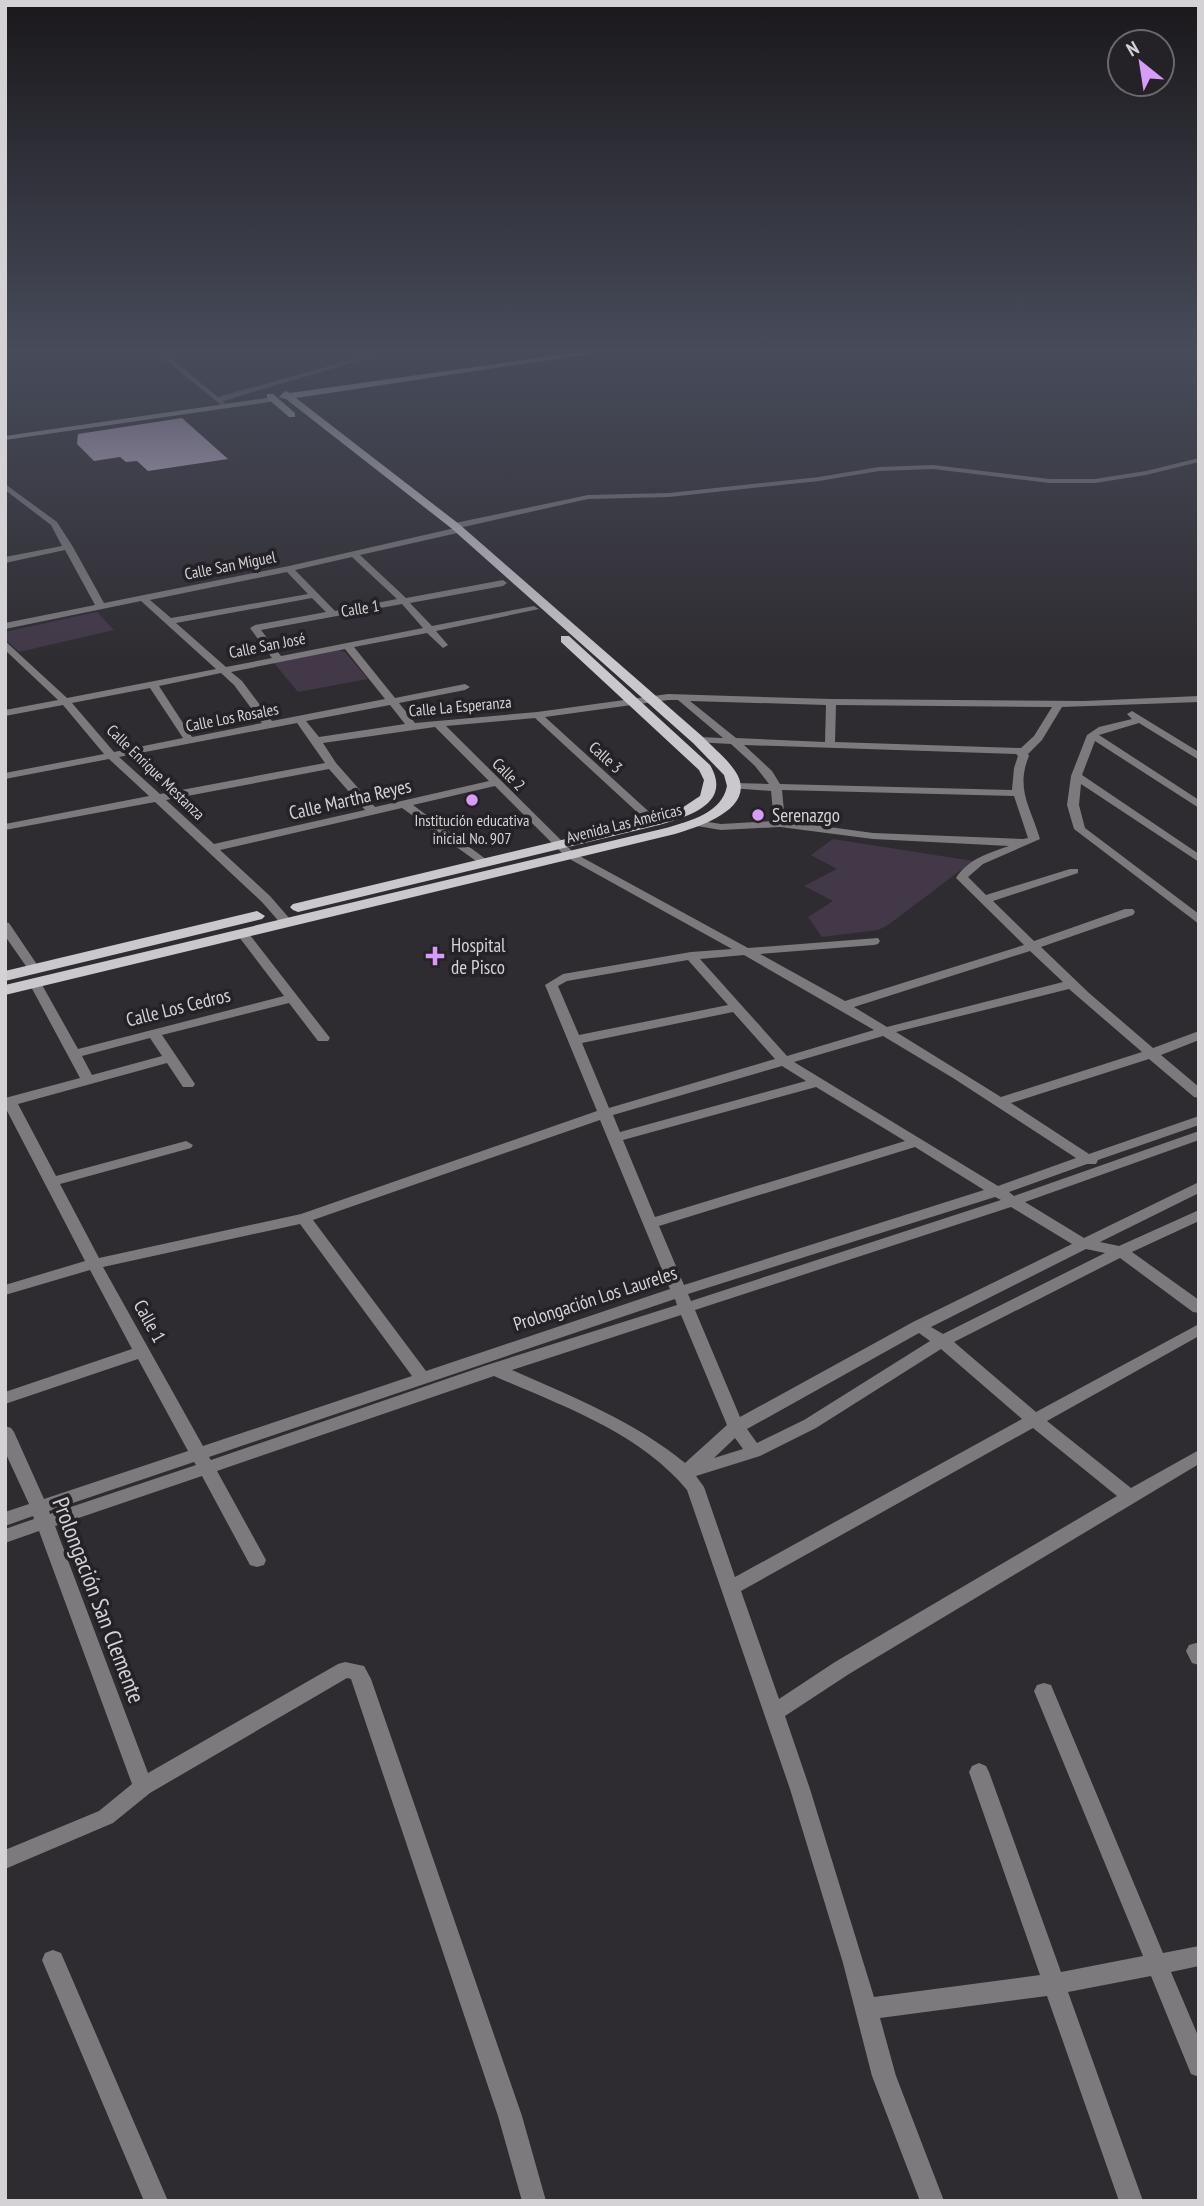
<svg xmlns="http://www.w3.org/2000/svg" width="1204" height="2206" font-family="'PT Sans Narrow',sans-serif">
  <style>
    .green { fill: #423848 }
    .building { fill: #d4c2de }
    .lines { fill: none; stroke-linecap: round; stroke-linejoin: round }
    .minor { fill: #7c7a7d; fill-rule: evenodd }
    .secondary { fill: #a8a6aa; fill-rule: evenodd }
    .primary { fill: #cbc8cd; fill-rule: evenodd }
    .poi-dot { fill: #d79bf9; stroke: #252227; stroke-width: 2.5 }
    .labels { text-anchor: middle; dominant-baseline: central; stroke-width: 7; stroke-linejoin: round; paint-order: stroke }
    .far-street-label { font-size: 16px; fill: #d4d2d5; stroke: #252227 }
    .far-poi-label { font-size: 16px; fill: #d4d2d5; stroke: #252227 }
    .street-label { font-size: 19px; fill: #d4d2d5; stroke: #252227 }
    .poi-label { font-size: 19px; fill: #d4d2d5; stroke: #252227; text-anchor: start }
    .near-street-label { font-size: 23px; fill: #d4d2d5; stroke: #252227 }
  </style>
  <rect width="100%" height="100%" fill="#2f2c31"/>
  <path class="green" d="M 97,612 L 114,630 L 19,652 L 5,639 L 5,632 Z
    M 338,650 L 345,652 L 368,679 L 298,692 L 273,662 Z
    M 833,839 L 973,861 L 888,925 L 878,930 L 822,937 L 808,917 L 833,901 L 804,886 L 837,869 L 811,855 Z"/>
  <path class="building" d="M 182,418 L 228,459 L 148,471 L 137,461 L 126,462 L 120,457 L 94,461 L 77,444 L 78,434 Z"/>
  <g class="lines">
    <path class="minor" d="M 157,353 L 164,353 L 218,397 L 375,353 L 385,353 L 223,401 L 225,403 L 221,405 Z
      M 1199,458 L 1199,462 L 1146,475 L 1095,483 L 1050,483 L 933,469 L 879,471 L 819,481 L 669,497 L 588,499 L 459,528 L 463,530 L 462,532 L 360,555 L 406,598 L 503,580 L 507,583 L 503,586 L 410,603 L 432,626 L 534,606 L 539,609 L 436,631 L 448,645 L 443,648 L 427,633 L 354,647 L 395,698 L 465,684 L 470,687 L 465,690 L 399,703 L 415,723 L 537,712 L 668,694 L 831,699 L 1084,701 L 1199,696 L 1199,702 L 1062,707 L 1042,740 L 1028,754 L 1029,756 C 1015,789 1031,808 1040,839 L 983,864 L 968,877 L 986,895 L 1070,869 L 1078,869 L 1078,873 L 993,901 L 1034,941 L 1125,909 L 1133,909 L 1135,912 L 1133,915 L 1041,947 L 1089,993 L 1153,1048 L 1199,1031 L 1199,1040 L 1161,1055 L 1199,1087 L 1199,1098 L 1194,1097 L 1149,1059 L 1011,1103 L 1089,1154 L 1199,1116 L 1199,1125 L 1098,1160 L 1096,1164 L 1087,1164 L 1009,1192 L 1014,1196 L 1199,1131 L 1199,1140 L 1025,1202 L 1084,1238 L 1199,1182 L 1199,1193 L 1100,1242 L 1119,1246 L 1199,1210 L 1199,1221 L 1132,1252 L 1199,1300 L 1199,1313 L 1193,1312 L 1120,1258 L 954,1342 L 1036,1412 L 1199,1324 L 1199,1336 L 1047,1421 L 1131,1488 L 1199,1450 L 1199,1464 L 849,1674 L 785,1716 L 810,1789 L 874,1997 L 1040,1975 L 969,1772 L 972,1766 L 979,1763 L 986,1766 L 989,1772 L 1061,1972 L 1143,1956 L 1034,1691 L 1037,1685 L 1044,1683 L 1051,1685 L 1163,1953 L 1199,1946 L 1199,1966 L 1171,1972 L 1199,2038 L 1199,2077 L 1191,2074 L 1151,1976 L 1068,1992 L 1143,2201 L 1119,2201 L 1047,1996 L 880,2018 L 896,2076 L 944,2201 L 920,2201 L 872,2076 L 843,1963 L 790,1789 L 687,1490 C 639,1432 562,1406 494,1376 L 217,1471 L 266,1560 L 264,1565 L 257,1567 L 250,1565 L 202,1476 L 55,1526 L 148,1773 L 338,1664 L 345,1662 L 364,1666 L 371,1679 L 522,2116 L 546,2201 L 522,2201 L 498,2116 L 351,1679 L 347,1678 L 330,1688 L 150,1793 L 113,1823 L 5,1869 L 5,1850 L 99,1811 L 132,1784 L 39,1531 L 5,1543 L 5,1529 L 34,1519 L 33,1516 L 5,1526 L 5,1512 L 29,1504 L 5,1452 L 5,1426 L 11,1428 L 14,1432 L 44,1499 L 188,1451 L 138,1359 L 5,1404 L 5,1392 L 132,1349 L 90,1270 L 5,1295 L 5,1285 L 85,1261 L 5,1107 L 5,1098 L 80,1078 L 29,983 L 30,980 L 40,980 L 41,983 L 78,1049 L 284,996 L 236,933 L 242,929 L 246,930 L 330,1038 L 328,1041 L 318,1041 L 289,1003 L 162,1035 L 195,1084 L 193,1087 L 183,1087 L 167,1063 L 18,1104 L 56,1176 L 186,1141 L 193,1145 L 191,1148 L 60,1184 L 99,1258 L 301,1214 L 597,1111 L 545,985 L 563,974 L 691,952 L 732,949 L 566,857 L 495,786 L 413,805 L 487,860 L 489,862 L 483,866 L 402,808 L 220,850 L 270,896 L 290,919 L 292,922 L 286,926 L 282,925 L 262,902 L 155,802 L 5,830 L 5,824 L 149,796 L 109,759 L 5,779 L 5,773 L 104,754 L 63,705 L 5,716 L 5,710 L 58,700 L 5,650 L 5,641 L 67,698 L 216,669 L 141,601 L 5,629 L 5,623 L 95,605 L 65,550 L 5,563 L 5,557 L 62,546 L 51,525 L 5,490 L 5,484 L 57,522 L 73,547 L 104,603 L 289,566 L 455,528 L 451,526 L 455,523 L 588,495 L 669,493 L 819,477 L 879,467 L 933,465 L 1050,479 L 1095,479 L 1146,471 ZM 352,557 L 397,599 L 335,611 L 295,570 ZM 287,572 L 308,594 L 171,618 L 150,600 ZM 312,598 L 326,612 L 255,625 L 250,628 L 272,658 L 226,667 L 176,623 ZM 402,604 L 423,628 L 281,656 L 261,630 ZM 345,649 L 385,699 L 272,721 L 242,681 L 231,672 ZM 221,673 L 234,685 L 262,723 L 192,737 L 159,686 ZM 150,688 L 183,738 L 114,752 L 72,703 ZM 668,700 L 678,700 L 723,738 L 698,737 L 693,740 L 694,742 L 731,744 L 755,766 L 769,784 L 734,783 L 730,784 L 730,788 L 771,791 L 774,821 L 721,824 L 695,820 L 689,823 L 691,825 L 721,830 L 780,827 L 873,839 L 1009,846 C 989,853 968,859 956,878 L 1024,945 L 845,1001 L 760,954 L 874,945 L 878,944 L 880,941 L 878,938 L 748,948 L 574,853 L 446,726 L 535,718 L 650,824 L 654,825 L 660,822 L 658,820 L 545,717 ZM 690,701 L 826,705 L 825,742 L 736,738 ZM 390,705 L 405,724 L 319,737 L 306,721 ZM 836,705 L 1052,707 L 1034,736 L 1021,748 L 835,742 ZM 297,723 L 325,763 L 160,794 L 119,757 ZM 435,727 L 489,781 L 375,807 L 336,763 L 323,743 ZM 744,745 L 1016,754 L 1018,756 L 1014,768 L 1012,790 L 780,784 L 772,771 ZM 329,769 L 365,810 L 214,844 L 166,800 ZM 782,790 L 1014,796 L 1028,838 L 1023,839 L 873,833 L 785,821 ZM 1030,951 L 1063,982 L 887,1027 L 854,1007 ZM 744,955 L 874,1030 L 787,1056 L 700,959 ZM 688,960 L 728,1005 L 579,1035 L 558,986 L 567,981 ZM 1069,989 L 1142,1052 L 1001,1097 L 896,1032 ZM 733,1012 L 775,1059 L 609,1108 L 582,1043 ZM 883,1036 L 953,1078 L 1076,1158 L 998,1186 L 794,1062 ZM 150,1038 L 162,1056 L 92,1075 L 82,1056 ZM 782,1066 L 806,1081 L 620,1132 L 613,1115 ZM 816,1087 L 905,1141 L 655,1217 L 623,1140 ZM 600,1120 L 670,1289 L 426,1371 L 313,1220 ZM 915,1147 L 984,1190 L 684,1285 L 659,1226 ZM 995,1197 L 1001,1200 L 691,1301 L 688,1294 ZM 1011,1207 L 1072,1244 L 913,1322 L 740,1417 L 695,1310 ZM 300,1224 L 412,1376 L 203,1446 L 103,1267 ZM 1086,1249 L 1105,1253 L 943,1334 L 931,1327 ZM 675,1299 L 677,1305 L 487,1365 L 211,1460 L 209,1457 ZM 681,1315 L 727,1425 L 685,1463 C 634,1421 573,1397 512,1370 ZM 919,1333 L 930,1341 L 804,1420 L 757,1443 L 747,1429 ZM 941,1349 L 1022,1419 L 735,1577 L 704,1487 L 696,1476 L 760,1456 L 816,1428 ZM 1033,1428 L 1117,1496 L 835,1662 L 779,1699 L 741,1591 ZM 735,1438 L 743,1449 L 714,1458 ZM 194,1462 L 196,1465 L 50,1514 L 49,1511 Z
      M 1132,711 L 1199,752 L 1199,760 L 1139,723 L 1099,735 L 1199,800 L 1199,808 L 1095,741 L 1082,775 L 1199,854 L 1199,862 L 1081,784 L 1079,805 L 1085,828 L 1199,914 L 1199,924 L 1074,829 L 1067,805 L 1071,776 L 1087,735 L 1099,727 L 1132,719 L 1127,714 Z
      M 5,922 L 9,923 L 40,969 L 38,972 L 30,972 L 28,969 L 5,936 Z
      M 1196,1643 L 1199,1644 L 1199,1665 L 1192,1663 L 1186,1651 L 1189,1645 Z
      M 53,1950 L 61,1953 L 168,2201 L 144,2201 L 42,1960 L 45,1953 Z"/>
    <path class="secondary" d="M 273,397 L 276,401 L 5,440 L 5,436 Z"/>
    <path class="primary" d="M 573,353 L 595,353 L 296,398 L 459,524 L 703,737 C 713,748 729,760 737,774 C 756,809 699,827 675,834 L 5,995 L 5,985 L 666,828 C 690,821 722,813 727,786 L 724,775 L 693,743 L 451,528 L 286,399 L 279,397 L 285,391 L 290,393 Z
      M 267,394 L 273,394 L 295,413 L 295,417 L 289,417 L 267,398 Z
      M 561,636 L 569,636 L 710,765 C 733,804 688,816 659,825 L 298,912 L 293,910 L 290,907 L 293,904 L 650,819 L 682,808 L 700,796 L 704,780 L 699,770 L 561,642 Z
      M 257,911 L 265,916 L 262,919 L 5,981 L 5,971 Z"/>
  </g>
  <linearGradient id="sky" x2="0" y2="1"><stop stop-color="#1a181b"/><stop offset="0.53" stop-color="#474b5a"/><stop offset="1" stop-color="#474b5a" stop-opacity="0"/></linearGradient>
  <rect width="1204" height="662" fill="url(#sky)"/>
  <g class="poi-dot">
    <circle cx="472" cy="800" r="7"/>
    <circle cx="758" cy="815" r="7"/>
    <path d="M431.5 945.5h7v7h7v7h-7v7h-7v-7h-7v-7h7z"/>
  </g>
  <g class="labels">
    <g class="far-street-label">
      <text transform="translate(230 565) rotate(-11)">Calle San Miguel</text>
      <text transform="translate(360 608) rotate(-9)">Calle 1</text>
      <text transform="translate(267 645) rotate(-11)">Calle San José</text>
      <text transform="translate(460 706) rotate(-5)">Calle La Esperanza</text>
      <text transform="translate(232 717) rotate(-11)">Calle Los Rosales</text>
      <text transform="translate(606 757) rotate(42)">Calle 3</text>
      <text transform="translate(156 772) rotate(44)">Calle Enrique Mestanza</text>
      <text transform="translate(509 774) rotate(45)">Calle 2</text>
      <text transform="translate(624 823) rotate(-14)">Avenida Las Américas</text>
    </g>
    <g class="far-poi-label">
      <text x="472" y="820">Institución educativa<tspan x="472" dy="18">inicial No. 907</tspan></text>
    </g>
    <g class="street-label">
      <text transform="translate(350 799) rotate(-13)">Calle Martha Reyes</text>
      <text transform="translate(178 1007) rotate(-14)">Calle Los Cedros</text>
      <text transform="translate(595 1298) rotate(-18)">Prolongación Los Laureles</text>
      <text transform="translate(150 1321) rotate(61)">Calle 1</text>
    </g>
    <g class="poi-label">
      <text x="772" y="815">Serenazgo</text>
      <text x="451" y="945">Hospital<tspan x="451" dy="22">de Pisco</tspan></text>
    </g>
    <g class="near-street-label">
      <text transform="translate(99 1600) rotate(69)">Prolongación San Clemente</text>
    </g>
  </g>
  <rect width="1204" height="2206" fill="none" stroke="#d4d2d5" stroke-width="14"/>
  <g transform="translate(1141 63) rotate(330)"><circle r="33" fill="#252227" stroke="#6b686d" stroke-width="2"/>
  <path d="M0-5L12 26L0 18L-12 26Z" fill="#d79bf9"/>
  <text y="-10" font-size="19" font-weight="bold" text-anchor="middle" fill="#d4d2d5">N</text>
  </g>
</svg>
